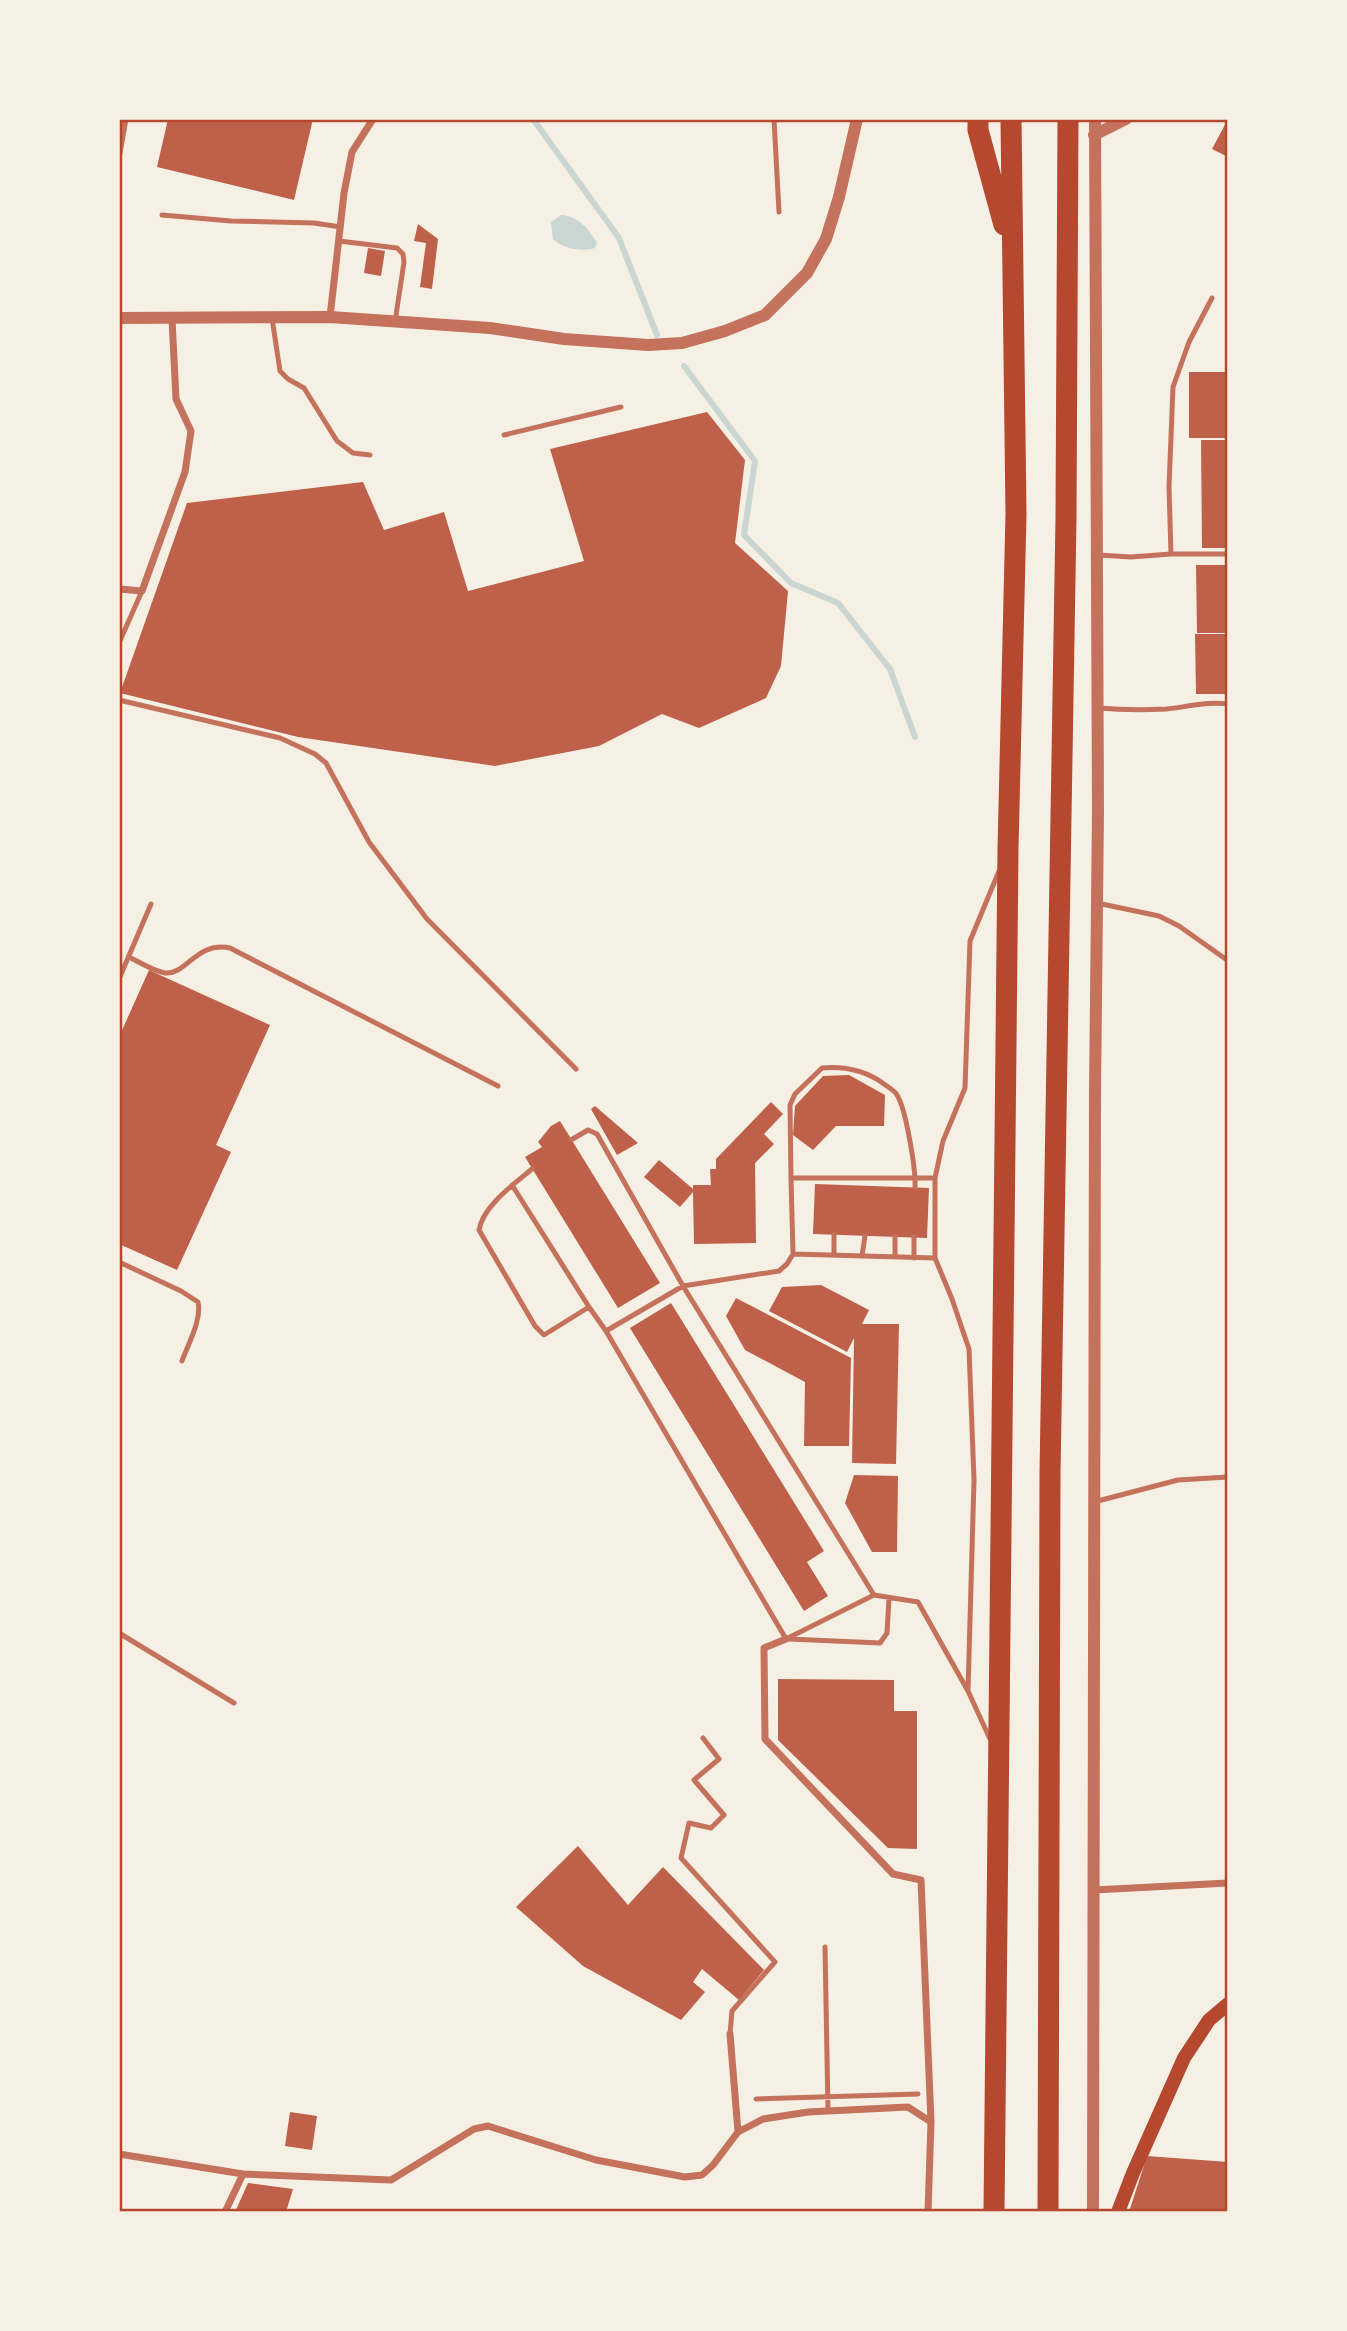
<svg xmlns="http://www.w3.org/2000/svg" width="1347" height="2331" font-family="Ubuntu,sans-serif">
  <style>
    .water { fill: #c9d6d2 }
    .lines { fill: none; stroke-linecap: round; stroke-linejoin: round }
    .stream { stroke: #c9d6d2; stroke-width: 6 }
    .building { fill: #bf614a }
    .service { stroke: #c5725c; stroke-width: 5 }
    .minor { stroke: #c5725c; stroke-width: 7 }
    .tertiary { stroke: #c5725c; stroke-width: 12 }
    .secondary { stroke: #b5482f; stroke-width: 14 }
    .motorway { stroke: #b5482f; stroke-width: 21 }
    .neatline { fill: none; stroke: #b5482f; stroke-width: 2.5 }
  </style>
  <rect width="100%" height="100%" fill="#f6efe4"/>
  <path class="water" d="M 561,215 C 578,216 589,229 597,243 L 595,248 C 581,252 564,249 553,239 L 551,222 Z"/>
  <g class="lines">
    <path class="stream" d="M 533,119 L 619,238 L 657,335
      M 684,366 L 755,461 L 744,535 L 791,583 L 838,603 L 890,669 L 915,737"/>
  </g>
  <path class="building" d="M 168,119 L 313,119 L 294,200 L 157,167 Z
    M 1228,119 L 1228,157 L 1212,149 Z
    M 418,224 L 438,239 L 432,289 L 420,287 L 426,243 L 414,241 Z
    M 368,248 L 385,251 L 381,276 L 364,273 Z
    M 1189,372 L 1228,372 L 1228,438 L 1189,438 Z
    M 707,412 L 745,460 L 735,543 L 788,591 L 781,666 L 766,698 L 699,728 L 662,714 L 599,746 L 495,766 L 298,737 L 120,693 L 187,503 L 363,482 L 384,530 L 444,512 L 468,591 L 584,561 L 550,449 Z
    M 1201,440 L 1228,440 L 1228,548 L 1202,548 Z
    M 1196,565 L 1228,565 L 1228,633 L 1197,633 Z
    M 1195,634 L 1228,634 L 1228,694 L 1196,694 Z
    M 149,970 L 270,1025 L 216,1145 L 231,1152 L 177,1270 L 119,1244 L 119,1037 Z
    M 849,1075 L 885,1095 L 884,1126 L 836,1126 L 813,1150 L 793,1135 L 795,1106 L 823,1076 Z
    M 771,1102 L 783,1114 L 764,1134 L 774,1144 L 755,1163 L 756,1243 L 694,1244 L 693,1192 L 680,1207 L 644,1177 L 659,1160 L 693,1189 L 693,1185 L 711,1185 L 710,1169 L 716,1169 L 716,1159 Z
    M 595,1106 L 638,1143 L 617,1155 L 591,1109 Z
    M 560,1121 L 660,1283 L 618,1308 L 525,1157 L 542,1147 L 538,1142 L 551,1126 Z
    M 815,1184 L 929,1188 L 927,1238 L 813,1234 Z
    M 821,1285 L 869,1310 L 862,1324 L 899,1324 L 896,1464 L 852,1463 L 854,1338 L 847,1352 L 769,1311 L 782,1287 Z
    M 736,1298 L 851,1358 L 849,1446 L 804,1446 L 805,1382 L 745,1350 L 726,1316 Z
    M 671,1303 L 824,1551 L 807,1562 L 828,1596 L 804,1611 L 630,1328 Z
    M 854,1475 L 898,1476 L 897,1552 L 872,1552 L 845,1503 Z
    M 778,1679 L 894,1680 L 894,1711 L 917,1711 L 917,1849 L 888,1848 L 778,1740 Z
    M 578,1846 L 628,1905 L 663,1867 L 764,1970 L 739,2000 L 702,1969 L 693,1982 L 705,1992 L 681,2020 L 583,1966 L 516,1907 Z
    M 290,2112 L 317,2116 L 312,2150 L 285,2146 Z
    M 1147,2156 L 1228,2162 L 1228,2212 L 1129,2212 Z
    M 248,2183 L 293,2189 L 286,2212 L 235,2212 Z"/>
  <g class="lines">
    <path class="service" d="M 774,119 L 779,212
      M 162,215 L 231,221 L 314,223 L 341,227
      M 339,241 L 397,248 L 403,254 L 404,262 L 395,322
      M 272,318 L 280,371 L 288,379 L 304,388 L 337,441 L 353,453 L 370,455
      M 504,435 L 621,407
      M 1171,554 L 1228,554
      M 1098,555 L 1131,557 L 1171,554 L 1169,487 L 1173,387 L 1189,342 L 1212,298
      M 119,643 L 142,591
      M 119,700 L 280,738 L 315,754 L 326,763 L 369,842 L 427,919 L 576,1069
      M 1099,708 C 1122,710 1144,710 1166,709 C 1187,707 1208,701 1228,704
      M 1097,903 L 1159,916 L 1179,926 L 1227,960
      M 129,957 C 139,962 153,971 165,973 C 187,975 196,941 230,948 L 498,1086
      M 119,979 L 151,904
      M 571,1140 L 588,1130 L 597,1134 L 683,1286 L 874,1595
      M 532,1169 C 514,1184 483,1206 479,1230 L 535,1326 L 544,1335 L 589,1307 L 606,1331 L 786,1639
      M 791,1178 L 790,1105 L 795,1094 L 822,1068 C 845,1066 865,1070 884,1084 C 888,1087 895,1091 897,1095 C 906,1109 916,1170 915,1187
      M 512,1185 L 589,1307
      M 895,1236 L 895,1257
      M 793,1254 L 935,1258
      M 834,1255 L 834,1234
      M 862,1256 L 865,1236
      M 914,1258 L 914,1237
      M 119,1262 L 181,1291 L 198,1302 C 202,1320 188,1344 182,1361
      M 606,1331 L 683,1286 L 779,1271 L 787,1264 L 793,1254 L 791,1178 L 935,1178
      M 1094,1502 L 1178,1480 L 1228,1477
      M 119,1633 L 234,1703
      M 786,1639 L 874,1595 L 918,1602 L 968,1691 L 990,1739
      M 789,1639 L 880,1643 L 887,1633 L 889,1598
      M 968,1691 L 974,1480 L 969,1349 L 952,1299 L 935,1258 L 935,1178 L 943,1141 L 965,1088 L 970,941 L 999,871
      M 703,1738 L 719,1759 L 694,1780 L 724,1815 L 711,1828 L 689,1823 L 681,1858 L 775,1962 L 732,2011 L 730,2034
      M 825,1947 L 828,2111
      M 756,2099 L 918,2094"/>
    <path class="minor" d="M 119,153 L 125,119
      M 330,317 L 344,193 L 352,152 L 373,119
      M 119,589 L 142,591 L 185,472 L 191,431 L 176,399 L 172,319
      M 786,1639 L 764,1648 L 765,1739 L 893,1874 L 921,1880 L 931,2122
      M 1094,1890 L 1228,1883
      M 730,2034 L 738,2132
      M 119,2154 L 243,2174 L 391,2180 L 474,2129 L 488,2126 L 596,2160 L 685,2177 L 702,2175 L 713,2165 L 738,2132 L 763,2119 L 808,2112 L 908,2107 L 931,2122 L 928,2212
      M 225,2212 L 243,2174"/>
    <path class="tertiary" d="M 1094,135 L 1126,119
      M 119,318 L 330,317 L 490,328 L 564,339 L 648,345 L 682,343 L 725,331 L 765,315 L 807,273 L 826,239 L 839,197 L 857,119
      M 1093,2212 L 1095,1093 L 1098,810 L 1095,119"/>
    <path class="secondary" d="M 1118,2212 L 1133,2173 L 1184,2058 L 1209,2020 L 1228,2004"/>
    <path class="motorway" d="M 978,119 L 978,130 L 1004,225
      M 994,2212 L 1008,849 L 1016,514 L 1011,119
      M 1048,2212 L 1050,1474 L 1066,518 L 1068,119"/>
  </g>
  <rect width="1347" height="2331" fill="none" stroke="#f6efe4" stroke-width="242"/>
  <rect x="121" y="121" width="1105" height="2089" class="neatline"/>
</svg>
